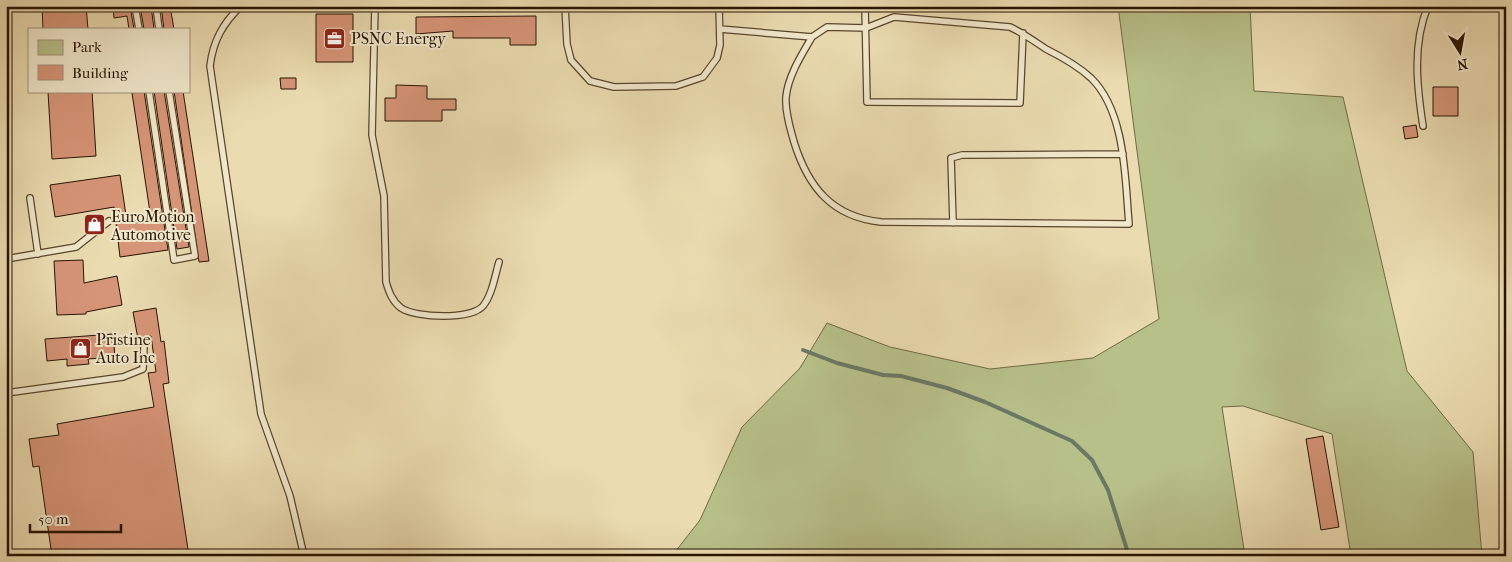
<svg xmlns="http://www.w3.org/2000/svg" width="1512" height="562" font-family="'IM FELL French Canon',serif">
  <style>
    .green { fill: #b8c08a; stroke: #706a45 }
    .lines { fill: none; stroke-linecap: round; stroke-linejoin: round }
    .stream { stroke: #6b7865; stroke-width: 4 }
    .building { fill: #d79578; stroke: #271400 }
    .lane-casing { stroke: #58462c; stroke-width: 8 }
    .lane { stroke: #f1e8cc; stroke-width: 5.5 }
    .labels { text-anchor: middle; dominant-baseline: central; stroke-width: 4; stroke-linejoin: round; paint-order: stroke }
    .poi-label { font-size: 16px; fill: #271400; stroke: #f1e8cc; text-anchor: start }
  </style>
  <rect width="100%" height="100%" fill="#eadbb0"/>
  <filter id="stains"><feTurbulence type="fractalNoise" baseFrequency=".004" numOctaves="4"/><feColorMatrix values="0 0 0 0 .2 0 0 0 0 .09 0 0 0 0 .02 0 0 0 .5 -.17"/></filter>
  <radialGradient id="worn" r=".72"><stop offset=".6" stop-color="#630" stop-opacity="0"/><stop offset="1" stop-color="#630" stop-opacity=".3"/></radialGradient>
  <path class="green" d="M 1118,6 L 1250,6 L 1254,91 L 1343,97 L 1407,371 L 1473,452 L 1482,556 L 1351,556 L 1332,434 L 1243,406 L 1222,407 L 1245,556 L 672,556 L 700,520 L 742,427 L 800,368 L 827,323 L 890,347 L 990,369 L 1093,358 L 1159,319 Z"/>
  <g class="lines">
    <path class="stream" d="M 803,350 L 837,363 L 883,375 L 901,376 L 947,388 L 985,402 L 1072,441 L 1092,460 L 1108,490 L 1129,556"/>
  </g>
  <path class="building" d="M 42,6 L 86,6 L 88,29 L 43,29 Z
    M 113,6 L 130,6 L 134,29 L 129,29 L 127,16 L 114,18 Z
    M 140,6 L 151,6 L 154,29 L 144,29 Z
    M 161,6 L 170,6 L 174,29 L 164,29 Z
    M 316,14 L 353,14 L 353,62 L 316,62 Z
    M 536,16 L 536,45 L 510,45 L 510,38 L 453,38 L 453,31 L 416,34 L 416,17 Z
    M 280,78 L 296,78 L 296,89 L 281,89 Z
    M 396,85 L 427,86 L 427,99 L 456,99 L 456,110 L 442,110 L 442,121 L 385,121 L 385,98 L 396,98 Z
    M 1433,87 L 1458,87 L 1458,116 L 1433,116 Z
    M 92,91 L 96,156 L 52,159 L 48,92 Z
    M 144,91 L 168,250 L 120,257 L 114,207 L 55,217 L 50,185 L 120,175 L 127,222 L 151,219 L 132,93 Z
    M 154,91 L 164,91 L 189,247 L 177,249 Z
    M 174,91 L 183,91 L 209,261 L 199,262 Z
    M 1416,125 L 1418,137 L 1405,139 L 1403,127 Z
    M 83,260 L 84,283 L 117,276 L 122,305 L 86,312 L 86,314 L 57,315 L 54,261 Z
    M 156,308 L 161,342 L 164,341 L 169,383 L 163,384 L 189,556 L 52,556 L 39,466 L 33,467 L 29,439 L 59,435 L 57,424 L 154,407 L 148,373 L 156,372 L 151,336 L 138,339 L 133,312 Z
    M 113,334 L 115,357 L 88,359 L 89,364 L 67,366 L 67,359 L 47,361 L 45,339 Z
    M 1323,436 L 1339,527 L 1321,530 L 1306,439 Z"/>
  <g class="lines">
    <defs>
      <path id="lane" d="M 135,6 L 139,29
        M 156,6 L 159,29
        M 241,6 C 223,23 213,41 210,66 L 261,414 L 290,496 L 304,556
        M 375,6 L 372,135 L 384,196 L 386,282 C 389,292 392,301 401,308 C 416,318 471,320 483,306 C 492,295 495,276 499,262
        M 565,6 L 567,44 L 571,60 L 590,81 L 614,87 L 676,86 L 703,77 L 717,58 L 720,45 L 719,6
        M 865,6 L 867,102 L 1020,103 L 1023,33
        M 720,29 L 812,37 L 827,27 L 866,28 L 894,17 L 1010,27 C 1023,33 1034,41 1046,49 C 1062,57 1078,66 1091,78 C 1126,112 1125,180 1129,224 L 881,222 C 832,217 808,187 794,142 C 790,128 785,111 786,97 C 788,76 802,54 812,37
        M 149,91 L 174,260 L 195,256 L 169,91
        M 1423,126 C 1417,87 1412,44 1428,6
        M 30,198 L 38,254
        M 953,223 L 951,158 L 962,155 L 1123,154
        M 6,259 L 76,247 L 109,221
        M 6,393 L 123,377 L 143,369 L 144,347"/>
    </defs>
    <use href="#lane" class="lane-casing"/>
    <use href="#lane" class="lane"/>
  </g>
  <defs>
    <symbol id="office-square" viewBox="-11 -11 22 22"><rect x="-9" y="-9" width="18" height="18" rx="4" fill="#8f2418" stroke="#f1e8cc"/><path d="M-6-3h4V-5.5h4V-3h4V5H-6ZM-1-4.5V-3h2v-1.5ZM-6 0V1H6V0Z" fill="#fff"/></symbol>
    <symbol id="shop-square" viewBox="-11 -11 22 22"><rect x="-9" y="-9" width="18" height="18" rx="4" fill="#8f2418" stroke="#f1e8cc"/><path d="M-5-2.5h2.3a2.7 3.5 0 0 1 5.4 0H5L5.5 6h-11ZM-1.5-2.5h3a1.5 2.3 0 0 0-3 0Z" fill="#fff"/></symbol>
  </defs>
  <g fill-rule="evenodd">
    <use href="#office-square" x="322" y="26" width="25" height="25"/>
    <use href="#shop-square" x="82" y="212" width="25" height="25"/>
    <use href="#shop-square" x="68" y="336" width="25" height="25"/>
  </g>
  <g class="labels">
    <g class="poi-label">
      <text x="351" y="38">PSNC Energy</text>
      <text x="111" y="216">EuroMotion<tspan x="111" dy="18">Automotive</tspan></text>
      <text x="96" y="339">Pristine<tspan x="96" dy="18">Auto Inc</tspan></text>
    </g>
  </g>
  <rect width="1512" height="562" fill="none" stroke="#eadbb0" stroke-width="25"/>
  <rect x="8" y="8" width="1497" height="547" fill="none" stroke="#271400" stroke-width="2.5"/>
  <rect x="12" y="12" width="1487" height="537" fill="none" stroke="#271400"/>
  <rect x="28" y="28" width="162" height="65" fill="#f1e8cc" stroke="#a0937a"/>
  <rect x="38" y="40" width="25" height="15" fill="#b8c08a" stroke="#a0937a"/>
  <text x="72" y="52" font-size="15" fill="#271400">Park</text>
  <rect x="38" y="65" width="25" height="15" fill="#d79578" stroke="#a0937a"/>
  <text x="72" y="78" font-size="15" fill="#271400">Building</text>
  <g transform="translate(1460 52) rotate(169)" stroke="#f1e8cc" stroke-width="4" paint-order="stroke">
  <path d="M0-4L9 19L0 12L-9 19Z" fill="#271400"/>
  <text y="-8" font-size="14" font-weight="bold" text-anchor="middle" fill="#271400">N</text>
  </g>
  <path d="M30 524v8h91v-8" fill="none" stroke="#271400" stroke-width="2.5"/>
  <text x="38" y="524" font-size="15" fill="#271400" stroke="#f1e8cc" stroke-width="4" paint-order="stroke">50 m</text>
  <rect width="100%" height="100%" filter="url(#stains)"/>
  <rect width="100%" height="100%" fill="url(#worn)"/>
</svg>
